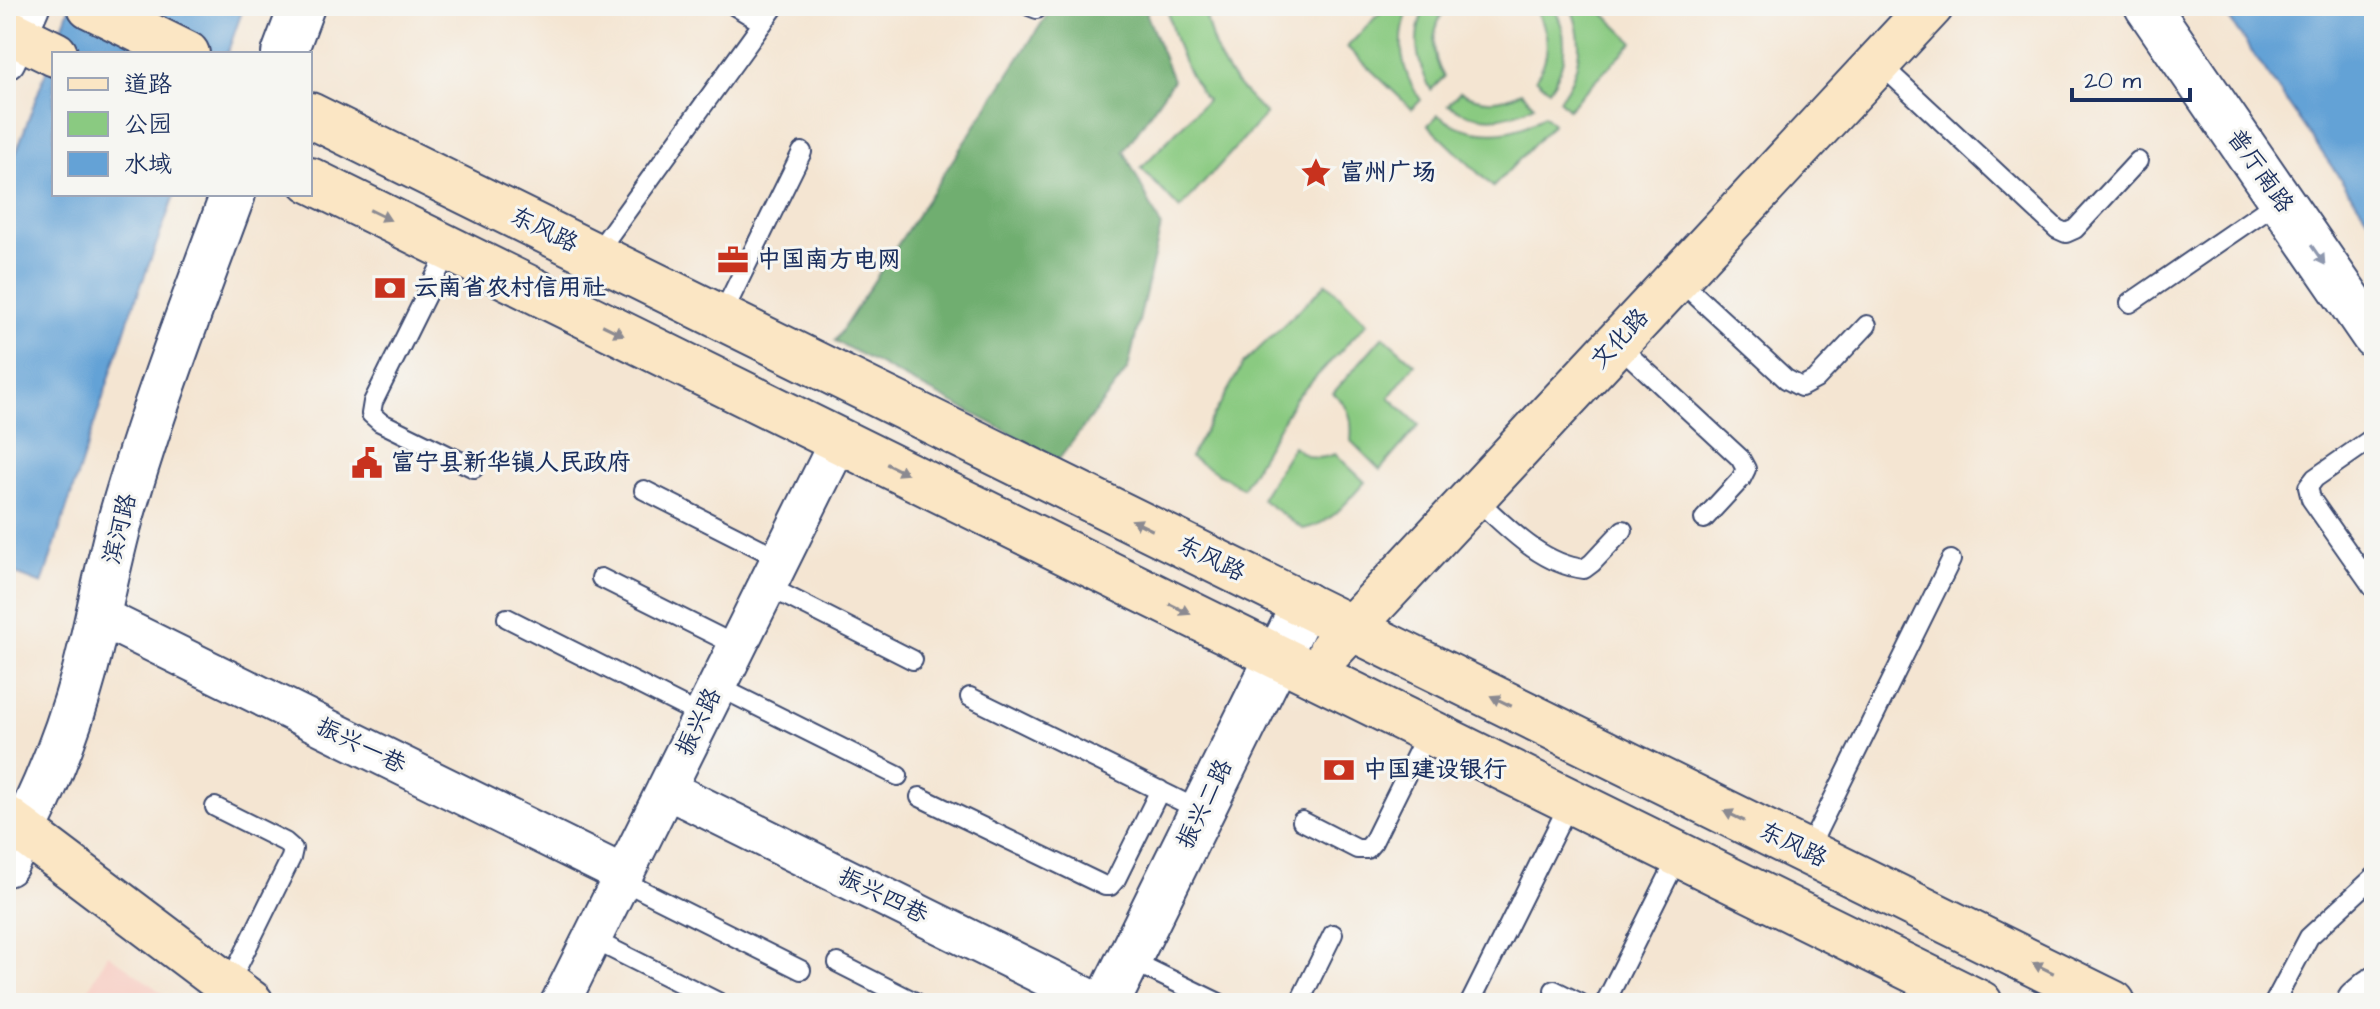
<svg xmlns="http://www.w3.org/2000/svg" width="2380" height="1009" font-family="'Architects Daughter','LXGW WenKai TC',sans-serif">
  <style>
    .built { fill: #f7d1c8 }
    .green { fill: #8aca81; stroke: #527c70; stroke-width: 2 }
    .forest { fill: #6fae6f; stroke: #456e66; stroke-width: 2 }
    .water { fill: #64a2d6; stroke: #40689a; stroke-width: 2 }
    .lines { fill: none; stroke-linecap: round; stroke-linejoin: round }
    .service-casing { stroke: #3c4a6f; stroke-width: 22 }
    .minor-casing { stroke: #3c4a6f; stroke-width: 42 }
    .tertiary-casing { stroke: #3c4a6f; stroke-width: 48 }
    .secondary-casing { stroke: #3c4a6f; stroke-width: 48 }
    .service { stroke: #fff; stroke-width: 18 }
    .minor { stroke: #fff; stroke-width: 38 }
    .tertiary { stroke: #fff; stroke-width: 44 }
    .secondary { stroke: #fbe6c4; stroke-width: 44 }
    .oneway { fill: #8b8a91 }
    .oneway2 { fill: #8d97ae }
    .labels { text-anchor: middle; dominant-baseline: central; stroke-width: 6; stroke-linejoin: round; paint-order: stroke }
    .street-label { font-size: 24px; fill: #1b2f5e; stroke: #f6f6f2 }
    .poi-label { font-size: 24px; font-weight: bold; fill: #1b2f5e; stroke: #f6f6f2; text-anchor: start }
  </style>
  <rect width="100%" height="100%" fill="#f6f6f2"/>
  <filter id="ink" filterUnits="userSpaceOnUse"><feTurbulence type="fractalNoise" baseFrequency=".0125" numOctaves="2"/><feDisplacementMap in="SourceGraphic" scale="16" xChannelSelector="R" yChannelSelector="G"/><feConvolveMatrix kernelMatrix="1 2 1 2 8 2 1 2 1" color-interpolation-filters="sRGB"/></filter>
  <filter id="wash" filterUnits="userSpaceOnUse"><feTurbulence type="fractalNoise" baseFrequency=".006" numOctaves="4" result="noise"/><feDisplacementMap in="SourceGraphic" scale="32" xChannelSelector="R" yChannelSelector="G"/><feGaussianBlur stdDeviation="1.8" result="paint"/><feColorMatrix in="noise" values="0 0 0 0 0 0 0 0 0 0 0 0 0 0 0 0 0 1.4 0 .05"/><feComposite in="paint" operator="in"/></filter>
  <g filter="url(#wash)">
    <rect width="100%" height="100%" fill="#f4e5d2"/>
    <path class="built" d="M 108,954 L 176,1003 L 81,1003 Z"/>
    <path class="green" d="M 1167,6 L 1204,6 C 1213,58 1228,78 1266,114 L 1180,209 L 1141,168 L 1207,100 C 1185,72 1173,41 1167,6 Z
      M 1387,6 L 1410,6 C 1396,38 1400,72 1421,100 L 1412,109 L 1347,47 Z
      M 1426,6 L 1434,6 L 1442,14 C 1431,35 1432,57 1444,77 L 1431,90 C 1416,61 1411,36 1426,6 Z
      M 1545,6 L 1553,6 C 1569,33 1568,65 1549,90 L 1536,78 C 1550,58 1550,34 1538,14 Z
      M 1570,6 L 1596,6 L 1633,42 L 1568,109 L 1559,100 C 1581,73 1585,38 1570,6 Z
      M 1460,92 C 1481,103 1501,103 1521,92 L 1534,105 C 1504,122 1477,122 1448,105 Z
      M 1438,115 C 1469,138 1513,139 1544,115 L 1553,124 L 1493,187 L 1428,125 Z
      M 1327,283 L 1367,323 L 1295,399 L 1243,488 L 1190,457 L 1243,364 Z
      M 1383,336 L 1415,364 L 1389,397 L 1419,425 L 1380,470 L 1351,441 C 1353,420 1350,406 1333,393 Z
      M 1293,446 C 1307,458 1317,461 1335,454 L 1365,482 C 1344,504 1334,523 1303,529 L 1261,499 Z"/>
    <path class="forest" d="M 1053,6 L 1147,6 L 1147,15 L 1173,80 L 1124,151 L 1161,226 L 1128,369 L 1059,459 L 835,341 Z"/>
    <path class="water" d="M 70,6 L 244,6 L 227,54 L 54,54 L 54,194 L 175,194 L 129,318 L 42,584 L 6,570 L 6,180 Z
      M 2220,6 L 2374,6 L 2374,227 Z"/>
  </g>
  <g filter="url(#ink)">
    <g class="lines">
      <defs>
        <path id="service" d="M 735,6 L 763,23
          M 1029,6 L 1037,9 L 1040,6
          M 1878,62 L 2057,229 L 2066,233 L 2075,229 L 2138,161
          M 449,249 L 373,402 L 371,414 L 380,422 L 474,468
          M 595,255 L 775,6
          M 1677,278 L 1786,379 L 1801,387 L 1816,379 L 1867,325
          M 2130,303 L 2280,200
          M 721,317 L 802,152
          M 1616,343 L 1740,458 L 1746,469 L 1741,479 L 1704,519
          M 2374,437 L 2315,478 L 2308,487 L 2311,499 L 2374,589
          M 644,490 L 781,559
          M 1474,497 C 1505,525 1540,564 1584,569 L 1592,563 L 1623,530
          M 601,578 L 737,646
          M 767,586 L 913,660
          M 507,618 L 702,716
          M 717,686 L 898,776
          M 970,697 L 1201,811
          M 920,797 L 1105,886 L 1110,886 L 1116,879 L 1160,790
          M 215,807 L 285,842 L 293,849 L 291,858 L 228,986
          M 1302,821 L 1357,849 L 1367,849 L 1373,842 L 1428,731
          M 1807,852 L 1951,560
          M 621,880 L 801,970
          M 592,939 L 720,1003
          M 1128,959 L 1219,1003
          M 838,963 L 917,1003
          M 1554,990 L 1580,1003
          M 1299,1003 L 1333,934
          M 1470,1003 L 1570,802
          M 1605,1003 L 1679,855
          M 2274,1003 L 2309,937 L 2374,877"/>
        <path id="minor" d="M 6,60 L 30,6
          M 99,616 L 624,875
          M 666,789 L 1099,1003
          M 560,1003 L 839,441"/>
        <path id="tertiary" d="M 2147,6 L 2374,336
          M 284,54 L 302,6
          M 6,864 C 39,804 66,740 84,674 C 98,621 107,567 122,514 C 153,406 194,300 233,194
          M 1107,1003 L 1304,604
          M 2359,1003 L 2374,990"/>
        <path id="secondary" d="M 90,6 L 187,54
          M 6,30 L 55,54
          M 310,115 L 2113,1003
          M 310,180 L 1980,1003
          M 1331,650 L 1931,6
          M 6,818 L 251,1003"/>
      </defs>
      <use href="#service" class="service-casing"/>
      <use href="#minor" class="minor-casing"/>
      <use href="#tertiary" class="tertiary-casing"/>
      <use href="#secondary" class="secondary-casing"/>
      <use href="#service" class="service"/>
      <use href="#minor" class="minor"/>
      <use href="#tertiary" class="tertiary"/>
      <use href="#secondary" class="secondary"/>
    </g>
    <defs><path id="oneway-solid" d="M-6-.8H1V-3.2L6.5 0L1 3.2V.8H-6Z" transform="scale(2)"/></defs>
    <g class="oneway">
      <use href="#oneway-solid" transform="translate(380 215) rotate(26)"/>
      <use href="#oneway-solid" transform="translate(613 330) rotate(26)"/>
      <use href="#oneway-solid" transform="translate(897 469) rotate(26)"/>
      <use href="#oneway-solid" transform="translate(1142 525) rotate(-154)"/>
      <use href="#oneway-solid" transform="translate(1180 609) rotate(26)"/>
      <use href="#oneway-solid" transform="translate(1501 701) rotate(-154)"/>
      <use href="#oneway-solid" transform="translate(1734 816) rotate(-154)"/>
      <use href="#oneway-solid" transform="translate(2043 968) rotate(-154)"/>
    </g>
    <use class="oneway2" href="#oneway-solid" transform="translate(2318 255) rotate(55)"/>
  </g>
  <defs>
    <symbol id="sight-bare" viewBox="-9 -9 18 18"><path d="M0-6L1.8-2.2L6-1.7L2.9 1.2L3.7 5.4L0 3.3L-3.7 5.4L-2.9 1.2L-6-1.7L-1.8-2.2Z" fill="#c8321e" stroke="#f6f6f2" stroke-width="2.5" paint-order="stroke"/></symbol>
    <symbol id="office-bare" viewBox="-9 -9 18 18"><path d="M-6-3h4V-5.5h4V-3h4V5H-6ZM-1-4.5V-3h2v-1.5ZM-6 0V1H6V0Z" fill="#c8321e" stroke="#f6f6f2" stroke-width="2.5" paint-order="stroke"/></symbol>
    <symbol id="bank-bare" viewBox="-9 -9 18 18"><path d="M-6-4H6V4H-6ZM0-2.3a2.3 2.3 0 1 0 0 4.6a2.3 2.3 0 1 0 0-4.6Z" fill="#c8321e" stroke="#f6f6f2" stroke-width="2.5" paint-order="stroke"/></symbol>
    <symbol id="civic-bare" viewBox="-9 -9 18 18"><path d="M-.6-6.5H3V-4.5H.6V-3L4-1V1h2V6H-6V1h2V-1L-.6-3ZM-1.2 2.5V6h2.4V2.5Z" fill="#c8321e" stroke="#f6f6f2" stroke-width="2.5" paint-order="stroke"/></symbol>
  </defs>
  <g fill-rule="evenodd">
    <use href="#sight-bare" x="1294" y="151" width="44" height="44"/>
    <use href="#office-bare" x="711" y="238" width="44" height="44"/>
    <use href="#bank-bare" x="368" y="266" width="44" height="44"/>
    <use href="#civic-bare" x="345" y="441" width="44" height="44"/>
    <use href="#bank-bare" x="1317" y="748" width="44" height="44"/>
  </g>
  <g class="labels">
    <g class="street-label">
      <text transform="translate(2260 171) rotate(55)">普厅南路</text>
      <text transform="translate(544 230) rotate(26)">东风路</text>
      <text transform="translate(1620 339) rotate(-47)">文化路</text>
      <text transform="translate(120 529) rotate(-76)">滨河路</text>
      <text transform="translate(1211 559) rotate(26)">东风路</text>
      <text transform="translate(699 722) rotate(-64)">振兴路</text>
      <text transform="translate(361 746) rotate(26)">振兴一巷</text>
      <text transform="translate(1205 804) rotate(-64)">振兴二路</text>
      <text transform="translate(1793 845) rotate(26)">东风路</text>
      <text transform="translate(883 896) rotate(26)">振兴四巷</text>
    </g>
    <g class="poi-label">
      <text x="1340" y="173">富州广场</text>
      <text x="757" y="260">中国南方电网</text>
      <text x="414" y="288">云南省农村信用社</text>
      <text x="391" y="463">富宁县新华镇人民政府</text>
      <text x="1363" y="770">中国建设银行</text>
    </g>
  </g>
  <rect width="2380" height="1009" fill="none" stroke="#f6f6f2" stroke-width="32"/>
  <rect x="52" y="52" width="260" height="144" fill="#f6f6f2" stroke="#9ea6b7" stroke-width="2"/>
  <rect x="68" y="78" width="40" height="12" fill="#fbe6c4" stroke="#9ea6b7" stroke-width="2"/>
  <text x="124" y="92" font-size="24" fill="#1b2f5e">道路</text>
  <rect x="68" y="112" width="40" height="24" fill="#8aca81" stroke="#9ea6b7" stroke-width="2"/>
  <text x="124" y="132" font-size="24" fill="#1b2f5e">公园</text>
  <rect x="68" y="152" width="40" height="24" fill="#64a2d6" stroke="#9ea6b7" stroke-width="2"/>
  <text x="124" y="172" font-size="24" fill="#1b2f5e">水域</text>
  <path d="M2072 88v12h118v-12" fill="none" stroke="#1b2f5e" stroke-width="4"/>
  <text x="2084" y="88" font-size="24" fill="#1b2f5e" stroke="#f6f6f2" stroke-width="6" paint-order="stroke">20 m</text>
</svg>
